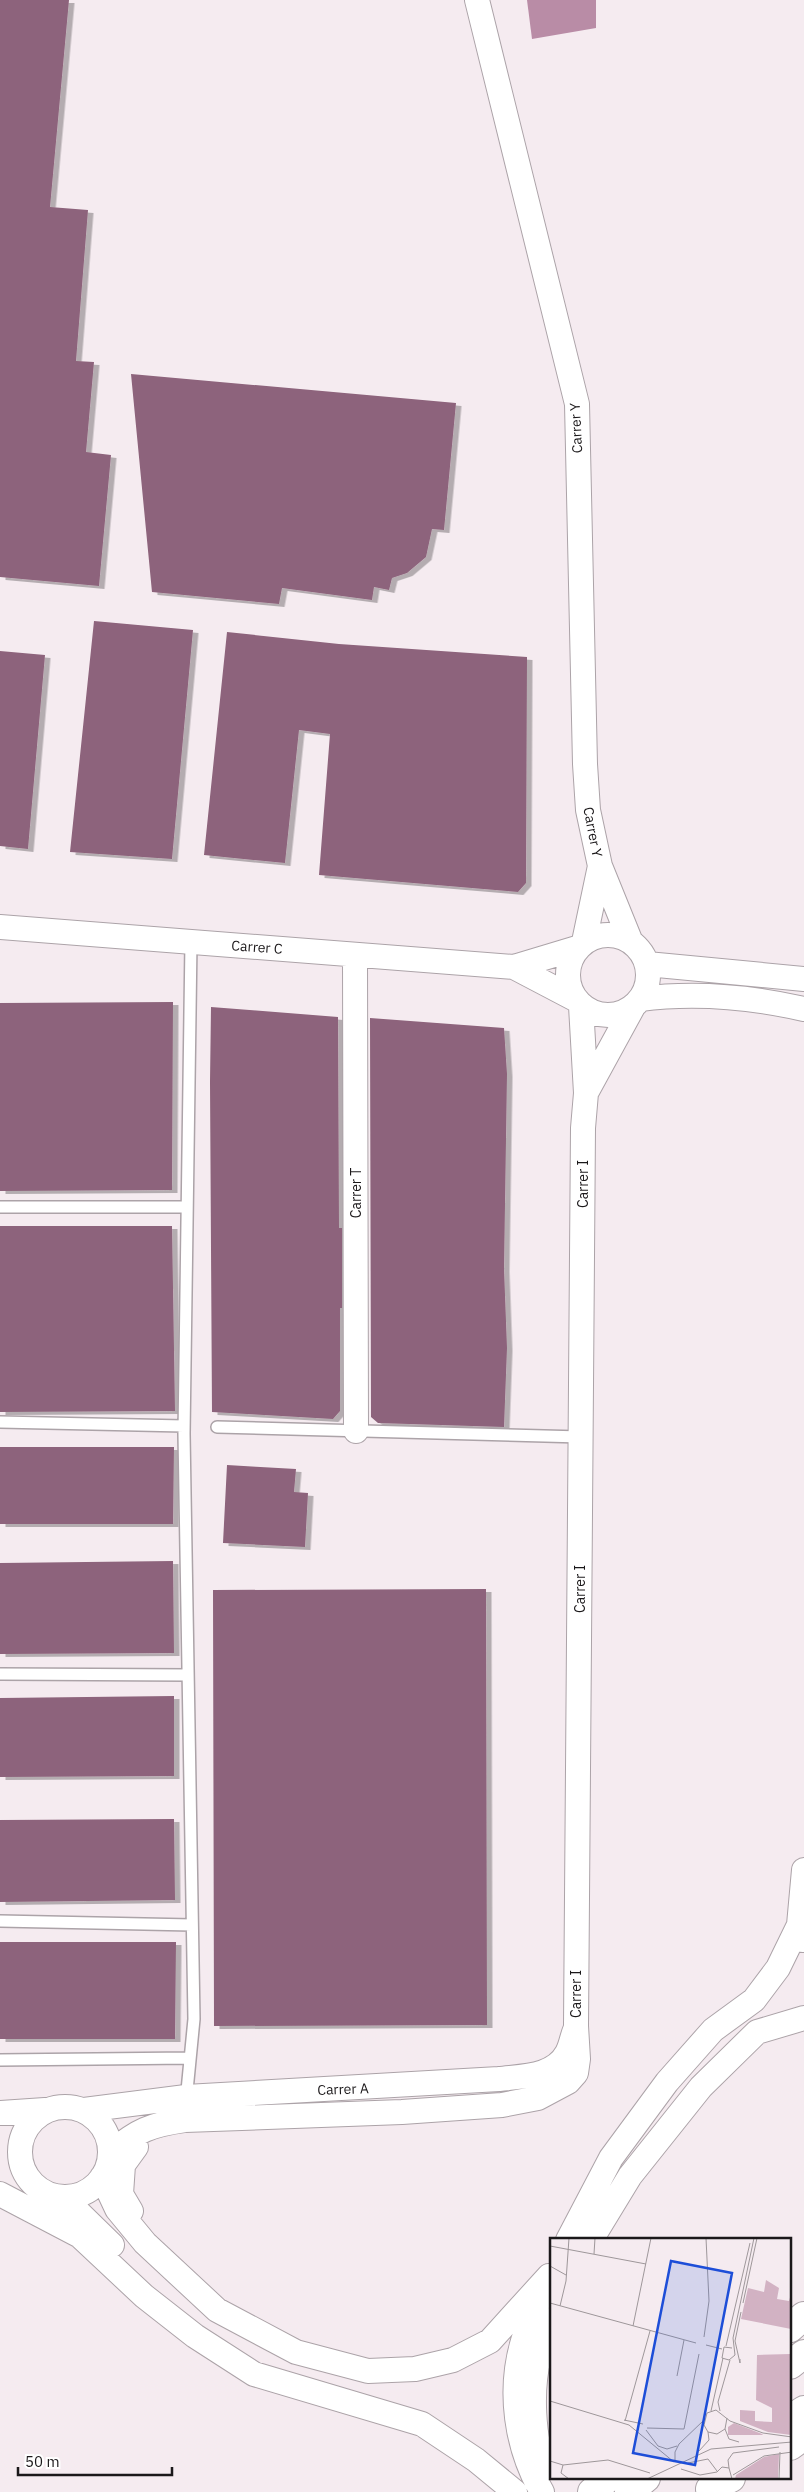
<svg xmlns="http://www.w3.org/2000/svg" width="804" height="2492" font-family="'IBM Plex Sans',sans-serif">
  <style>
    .water { fill: #b98ca6 }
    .building { fill: #8d637b; filter: url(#shadow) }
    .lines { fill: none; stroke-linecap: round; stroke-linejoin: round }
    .service-casing { stroke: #aca3a8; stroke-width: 14 }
    .minor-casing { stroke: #aca3a8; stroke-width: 26 }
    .motorway-casing { stroke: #aca3a8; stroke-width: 30 }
    .service { stroke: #fff; stroke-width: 11 }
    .minor { stroke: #fff; stroke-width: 24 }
    .motorway { stroke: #fff; stroke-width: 28 }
    .labels { text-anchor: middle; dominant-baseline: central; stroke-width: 4; stroke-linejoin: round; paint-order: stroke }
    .street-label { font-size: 14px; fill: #1b181a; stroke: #fff }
    .inset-road { fill: none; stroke: #9e979a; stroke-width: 1 }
    .view { fill: #1d4ed8; fill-opacity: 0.15; stroke: #1d4ed8; stroke-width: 2.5 }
    .inset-edge { fill: none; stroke: #1b181a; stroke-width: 2.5 }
  </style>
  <defs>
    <filter id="shadow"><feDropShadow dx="5.5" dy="3" stdDeviation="0" flood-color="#0004"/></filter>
  </defs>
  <rect width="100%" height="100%" fill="#f5ebf0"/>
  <path class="water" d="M 527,0 L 596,0 L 596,28 L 532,39 Z"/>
  <path class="building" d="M 0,0 L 69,0 L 50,207 L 88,210 L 76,361 L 94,362 L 86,452 L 111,455 L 99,586 L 0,577 Z
    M 131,374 L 456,403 L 444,530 L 432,529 L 426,557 L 407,573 L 392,578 L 389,590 L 374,587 L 372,600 L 282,588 L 279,604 L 152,592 Z
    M 94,621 L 193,630 L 172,859 L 70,852 Z
    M 227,632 L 339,644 L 527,657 L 526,883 L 518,892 L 319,875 L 330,734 L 299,730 L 285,863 L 204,855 Z
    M 0,651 L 45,655 L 28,849 L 0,846 Z
    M 173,1002 L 172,1190 L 0,1191 L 0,1003 Z
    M 211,1007 L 338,1017 L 339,1228 L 342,1228 L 342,1308 L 340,1308 L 340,1411 L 333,1419 L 212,1412 L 210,1082 Z
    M 370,1018 L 504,1028 L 507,1074 L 504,1269 L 507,1348 L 504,1427 L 378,1423 L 371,1417 Z
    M 0,1226 L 172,1226 L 175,1411 L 0,1412 Z
    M 0,1447 L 174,1447 L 173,1524 L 0,1524 Z
    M 227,1465 L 296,1469 L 294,1492 L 308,1493 L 305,1547 L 223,1543 Z
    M 173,1561 L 174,1653 L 0,1654 L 0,1563 Z
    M 486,1589 L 487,2025 L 214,2026 L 213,1590 Z
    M 174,1696 L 174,1776 L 0,1777 L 0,1698 Z
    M 174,1819 L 175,1900 L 0,1902 L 0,1820 Z
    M 0,1942 L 176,1942 L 175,2039 L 0,2039 Z"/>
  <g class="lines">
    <defs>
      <path id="service" d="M 0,1207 L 187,1207
        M 0,1422 L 184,1426
        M 217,1427 L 581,1437
        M 0,1674 L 188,1675
        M 0,1921 L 192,1925
        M 0,2060 L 190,2058
        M 186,2101 L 194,2019 L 184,1434 L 191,942"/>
      <path id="minor" d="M 477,0 L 577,404 L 585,764 L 588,810 L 600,866
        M 0,927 L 514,967
        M568 975a40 40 0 1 1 80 0a40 40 0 1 1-80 0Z
        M 584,942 L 600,866 L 630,940
        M 355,955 L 356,1431
        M 647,964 L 804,979
        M 575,999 L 514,967 L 577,948
        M 640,999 C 694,992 751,997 804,1009
        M 581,1006 L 586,1093 L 633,1007
        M 803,1940 L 799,1925 L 804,1870
        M20 2152a45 45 0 1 1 90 0a45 45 0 1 1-90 0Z
        M 84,2110 L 186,2097 L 499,2079 C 523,2076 554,2077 567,2053 C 571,2046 572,2037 575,2030
        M 0,2113 L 45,2110
        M 110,2153 C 138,2130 150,2125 185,2120 L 402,2112 L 502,2105 L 538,2098 L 568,2082 L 576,2073 L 578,2059 L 576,2026 L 583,1128 L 586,1093
        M 102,2177 L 117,2209 L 145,2243 L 217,2310 L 296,2352 L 368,2371 L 415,2369 L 453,2360 L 490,2341 L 549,2276
        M 0,2194 L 80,2236 L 144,2296 L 195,2336 L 254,2374 L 422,2424 L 476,2460 L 515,2492
        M 51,2196 L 69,2203 L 112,2245
        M 131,2211 L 121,2194 L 123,2165 L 136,2147
        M 568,2240 L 611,2158 L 667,2082 L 713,2030 L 754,2000 L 778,1968 L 799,1925
        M 591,2240 L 630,2176 L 701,2087 L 757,2032 L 804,2018
        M 546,2468 C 532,2439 531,2388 539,2357 C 541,2344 547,2332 552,2320
        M 542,2492 C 516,2447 508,2391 523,2341 C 528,2324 536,2308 543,2291"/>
      <path id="motorway" d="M 790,2328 L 804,2316
        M 790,2365 L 804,2354
        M 790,2419 L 804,2410
        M 790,2446 L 804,2436
        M 710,2489 L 731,2478
        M 592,2492 L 608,2478
        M 629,2492 L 646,2478"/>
    </defs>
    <use href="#service" class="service-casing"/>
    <use href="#minor" class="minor-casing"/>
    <use href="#motorway" class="motorway-casing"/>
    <use href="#service" class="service"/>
    <use href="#minor" class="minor"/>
    <use href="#motorway" class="motorway"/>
  </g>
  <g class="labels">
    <g class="street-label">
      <text transform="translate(576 428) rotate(-93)">Carrer Y</text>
      <text transform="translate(593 832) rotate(79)">Carrer Y</text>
      <text transform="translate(257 947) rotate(4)">Carrer C</text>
      <text transform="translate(583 1184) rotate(-90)">Carrer I</text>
      <text transform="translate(356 1193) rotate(-90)">Carrer T</text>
      <text transform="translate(580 1589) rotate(-90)">Carrer I</text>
      <text transform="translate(576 1994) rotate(-90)">Carrer I</text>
      <text transform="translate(343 2089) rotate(-2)">Carrer A</text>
    </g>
  </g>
  <g transform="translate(550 2238)">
    <rect width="241" height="241" fill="#f5ebf0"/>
    <path d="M 216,42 L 229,50 L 227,61 L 239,63 L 241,56 L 241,91 L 191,81 L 198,50 L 214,54 ZM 241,109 L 241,197 L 218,194 L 190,183 L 190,172 L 205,173 L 205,183 L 222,184 L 222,170 L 206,162 L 207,117 L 240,116 ZM 184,185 L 212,196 L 213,197 L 178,197 L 178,189 ZM 229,216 L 228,241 L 185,241 L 186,237 L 214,219 Z" fill="#d2b2c3"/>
    <path class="inset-road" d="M 0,8 L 96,26M 44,16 L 45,0M 0,28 L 16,37M 0,65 L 146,105M 193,65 L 207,0M 10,68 L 16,43 L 19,0M 83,88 L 101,0M 154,99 L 159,63 L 156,0M 156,107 L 172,111M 176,108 L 200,5M 182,110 L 174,109 L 172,120 L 179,122 L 185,117 L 183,100 L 204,0M 190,121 L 190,125 L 185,103 L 191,74M 127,138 L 134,102M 0,163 L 79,187 L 124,224M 161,173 L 173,120M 170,173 L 168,164 L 180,122M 177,180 L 175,191 L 167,196 L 158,194 L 154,187 L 157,175 L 166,172 L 180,183 L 213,195 L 242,199M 74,182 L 93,186M 75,183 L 100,93M 97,190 L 134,191 L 149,116M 175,191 L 179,201 L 189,204M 96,192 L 108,208 L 117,211 L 127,208M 149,213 L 159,202 L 158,194M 0,223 L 13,227 L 58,222 L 100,235M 125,224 L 125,214 L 129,206 L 153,183M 138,225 L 158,221 L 167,233M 13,227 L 11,235 L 19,241M 179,230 L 178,222 L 183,215 L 229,209M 131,231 L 150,237 L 167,234M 167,234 L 172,229 L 179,230 L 182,241M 183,237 L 214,218 L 242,214M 97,241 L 161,211 L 242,204M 229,241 L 230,214"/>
    <path class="view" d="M 121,23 L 182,35 L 145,227 L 83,215 Z"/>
    <rect width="241" height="241" class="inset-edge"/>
  </g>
  <path d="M18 2467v8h154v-8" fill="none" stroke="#1b181a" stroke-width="2.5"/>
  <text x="25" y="2467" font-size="15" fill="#1b181a" stroke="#ffffff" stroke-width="4" paint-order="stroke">50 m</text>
</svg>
